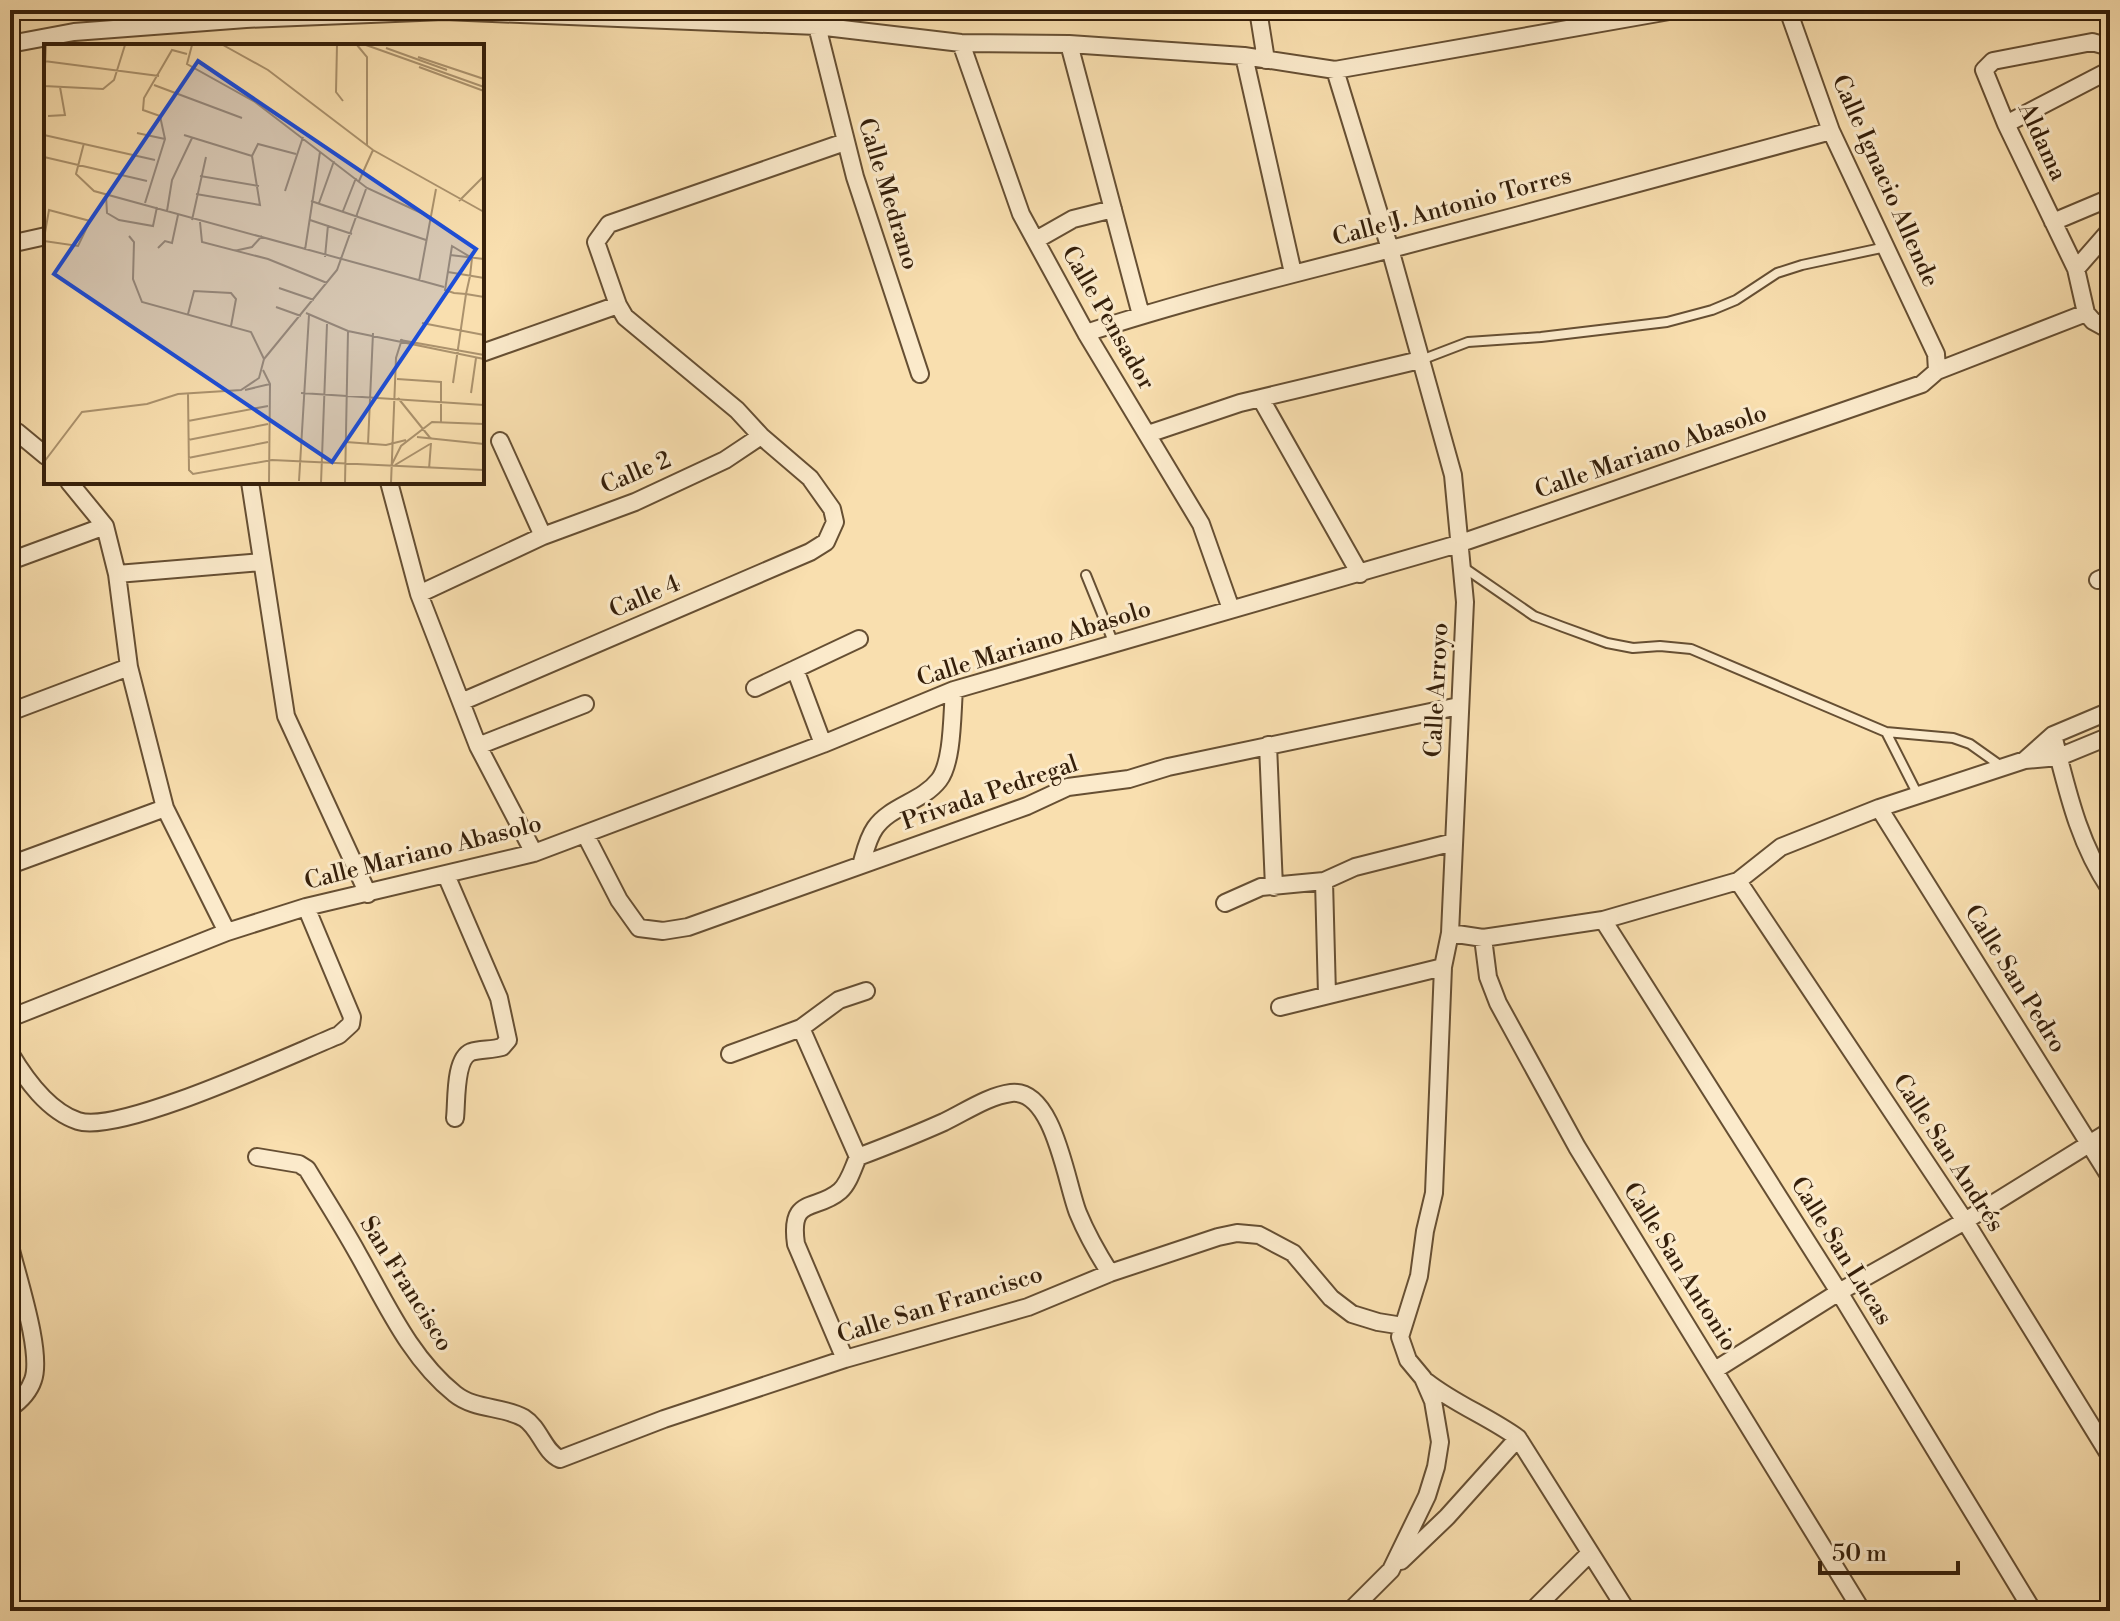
<svg xmlns="http://www.w3.org/2000/svg" width="2120" height="1621" font-family="'Libre Bodoni',serif">
  <style>
    .lines { fill: none; stroke-linecap: round; stroke-linejoin: round }
    .lane-casing { stroke: #664f33; stroke-width: 12 }
    .street-casing { stroke: #664f33; stroke-width: 20 }
    .lane { stroke: #fbeacb; stroke-width: 8 }
    .street { stroke: #fbeacb; stroke-width: 16 }
    .labels { text-anchor: middle; dominant-baseline: central; stroke-width: 6; stroke-linejoin: round; paint-order: stroke }
    .street-label { font-size: 24px; fill: #351f0a; stroke: #fbeacb }
    .inset-road { fill: none; stroke: #ab926d; stroke-width: 2 }
    .view { fill: #1d4ed8; fill-opacity: 0.15; stroke: #1d4ed8; stroke-width: 4 }
    .inset-edge { fill: none; stroke: #351f0a; stroke-width: 4 }
  </style>
  <rect width="100%" height="100%" fill="#f9dfaf"/>
  <filter id="stains"><feTurbulence type="fractalNoise" baseFrequency=".0025" numOctaves="4"/><feColorMatrix values="0 0 0 0 .2 0 0 0 0 .09 0 0 0 0 .02 0 0 0 .5 -.17"/></filter>
  <radialGradient id="worn" r=".72"><stop offset=".6" stop-color="#630" stop-opacity="0"/><stop offset="1" stop-color="#630" stop-opacity=".3"/></radialGradient>
  <g class="lines">
    <defs>
      <path id="lane" d="M 1421,360 L 1468,342 L 1541,337 L 1667,322 L 1712,310 L 1736,300 L 1777,273 L 1802,265 L 1886,247
        M 1463,567 L 1534,616 L 1563,627 L 1607,643 L 1633,648 L 1660,646 L 1691,649 L 1886,732 L 1918,795
        M 1086,575 L 1114,644
        M 1886,732 L 1953,738 L 1970,744 L 2001,766"/>
      <path id="street" d="M 1258,10 L 1266,60
        M 1788,10 L 1831,131 L 1936,354 L 1937,371
        M 817,26 L 855,177 L 920,374
        M 961,43 L 1021,214 L 1086,333 L 1201,524 L 1231,609
        M 10,44 L 74,32 L 246,19 L 444,11 L 817,26 L 961,43 L 1069,44 L 1244,56 L 1335,70 L 1675,10
        M 1069,44 L 1141,315
        M 2110,47 L 2092,42 L 1993,61 L 1984,70 L 2006,124 L 2076,269 L 2086,313 L 2093,321 L 2104,327 L 2110,327
        M 1244,56 L 1293,273
        M 1335,70 L 1390,249 L 1453,475 L 1465,602 L 1450,933 L 1443,967 L 1434,1193 L 1425,1231 L 1419,1276 L 1400,1337 L 1408,1360 L 1423,1378 L 1433,1401 L 1440,1442 L 1436,1467 L 1427,1496 L 1391,1570 L 1350,1611
        M 2006,124 L 2110,70
        M 2053,222 L 2110,198
        M 1036,240 L 1073,219 L 1113,209
        M 10,244 L 46,236
        M 2076,269 L 2110,230
        M 1086,333 C 1187,300 1289,275 1391,249 C 1538,211 1684,170 1831,131
        M 482,353 L 618,305
        M 1261,399 L 1360,574
        M 10,430 L 17,432 L 46,456
        M 1148,434 L 1240,403 L 1420,360
        M 500,441 L 543,536
        M 69,482 L 105,526 L 117,574 L 129,667 L 165,808 L 227,932
        M 250,482 L 286,716 L 368,894
        M 389,482 L 419,594 L 478,746 L 534,853
        M 10,561 L 105,526
        M 117,574 L 262,562
        M 2098,580 L 2110,575
        M 419,594 L 543,536 L 635,502 L 725,460 L 761,436
        M 795,669 L 823,744
        M 755,688 L 859,639
        M 461,702 L 810,552 L 826,542 L 835,522 L 832,509 L 810,478 L 761,436 L 737,410 L 625,317 L 618,305 L 596,242 L 609,224 L 845,142
        M 10,712 L 129,667
        M 2053,735 C 2067,789 2078,842 2110,889
        M 1268,745 L 1274,887
        M 478,746 L 585,704
        M 2025,760 L 2053,735 L 2110,711
        M 1879,808 L 2110,1177
        M 585,834 L 619,900 L 639,928 L 663,931 L 688,927 L 1027,806 L 1068,787 L 1129,779 L 1168,767 L 1459,706
        M 862,862 C 865,851 868,838 875,828 C 890,806 922,802 939,780 C 953,762 952,713 954,690
        M 10,865 L 165,808
        M 446,875 L 499,998 L 508,1040 L 502,1047 C 492,1050 480,1049 471,1052 C 454,1059 457,1102 455,1118
        M 1324,881 L 1327,995
        M 1738,881 L 1965,1221 L 2110,1456
        M 1225,903 L 1261,887 L 1324,881 L 1355,867 L 1454,842
        M 1603,920 L 1839,1292 L 2033,1611
        M 1450,933 L 1483,938 L 1603,920 L 1738,881 L 1781,847 L 1879,808 L 2025,760 L 2059,757 L 2110,736
        M 1483,938 L 1488,977 L 1498,1003 L 1577,1147 L 1862,1611
        M 1280,1007 L 1443,967
        M 10,1018 L 227,932 L 306,907 L 534,853 L 823,744 L 954,690 L 1458,544 L 1922,384 L 1937,371 L 2086,313
        M 801,1028 L 858,1157
        M 10,1053 C 26,1080 48,1111 78,1121 C 120,1135 292,1054 339,1035 L 351,1024 L 352,1017 L 306,907
        M 730,1054 L 801,1028 L 839,1000 L 866,991
        M 257,1157 L 299,1164 L 307,1169 C 324,1197 342,1225 358,1254 C 386,1303 410,1358 455,1394 C 475,1410 503,1406 524,1418 C 540,1428 544,1452 560,1459 L 664,1419 L 845,1359 L 1028,1307 L 1110,1273 L 1218,1237 L 1237,1233 L 1259,1235 L 1293,1253 L 1331,1298 L 1352,1314 L 1378,1322 L 1403,1326
        M 10,1246 C 17,1276 43,1353 33,1380 C 29,1392 20,1401 10,1408
        M 845,1359 L 796,1244 C 789,1195 816,1212 840,1191 C 849,1183 853,1168 858,1157 C 887,1146 915,1135 944,1122 C 965,1112 988,1096 1011,1093 C 1054,1088 1066,1183 1078,1213 C 1087,1235 1098,1254 1110,1273
        M 1715,1370 L 1839,1292 L 1965,1221 L 2110,1131
        M 1427,1382 C 1455,1404 1489,1417 1518,1438 L 1627,1611
        M 1401,1561 L 1447,1517 L 1518,1438
        M 1532,1611 L 1590,1553"/>
    </defs>
    <use href="#lane" class="lane-casing"/>
    <use href="#street" class="street-casing"/>
    <use href="#lane" class="lane"/>
    <use href="#street" class="street"/>
  </g>
  <g class="labels">
    <g class="street-label">
      <text transform="translate(2042 142) rotate(65)">Aldama</text>
      <text transform="translate(1885 181) rotate(66)">Calle Ignacio Allende</text>
      <text transform="translate(888 194) rotate(73)">Calle Medrano</text>
      <text transform="translate(1452 207) rotate(-15)">Calle J. Antonio Torres</text>
      <text transform="translate(1108 318) rotate(60)">Calle Pensador</text>
      <text transform="translate(1651 452) rotate(-19)">Calle Mariano Abasolo</text>
      <text transform="translate(636 473) rotate(-23)">Calle 2</text>
      <text transform="translate(645 597) rotate(-23)">Calle 4</text>
      <text transform="translate(1034 644) rotate(-17)">Calle Mariano Abasolo</text>
      <text transform="translate(1437 690) rotate(-87)">Calle Arroyo</text>
      <text transform="translate(990 793) rotate(-19)">Privada Pedregal</text>
      <text transform="translate(423 853) rotate(-14)">Calle Mariano Abasolo</text>
      <text transform="translate(2015 979) rotate(58)">Calle San Pedro</text>
      <text transform="translate(1948 1153) rotate(57)">Calle San Andrés</text>
      <text transform="translate(1841 1251) rotate(58)">Calle San Lucas</text>
      <text transform="translate(1680 1267) rotate(58)">Calle San Antonio</text>
      <text transform="translate(406 1284) rotate(58)">San Francisco</text>
      <text transform="translate(940 1305) rotate(-17)">Calle San Francisco</text>
    </g>
  </g>
  <g transform="translate(44 44)">
    <rect width="440" height="440" fill="#f9dfaf"/>
    <path class="inset-road" d="M 148,1 L 143,20 L 211,58 L 323,144 L 388,174M 179,1 L 224,26 L 329,106 L 440,168M 293,1 L 292,48 L 299,57M 313,1 L 323,13 L 323,102M 322,1 L 440,43M 342,4 L 403,26M 374,13 L 440,35M 0,17 L 115,32M 375,23 L 440,47M 110,41 L 198,74M 0,42 L 59,45 L 70,36 L 81,1M 0,42 L 2,1M 4,72 L 21,71 L 16,43M 93,89 L 121,95M 0,91 L 111,116M 140,91 L 208,112M 40,99 L 32,130 L 50,147 L 400,243M 208,112 L 214,100 L 252,110M 0,113 L 103,137M 156,132 L 215,142M 315,137 L 329,106M 241,147 L 259,93M 152,150 L 216,161 L 208,112M 62,151 L 63,169 L 75,176 L 109,182 L 113,163M 267,157 L 382,196M 415,157 L 440,132M 101,159 L 121,95 L 116,72 L 99,66 L 100,54 L 128,6 L 143,10M 275,159 L 290,117M 123,167 L 128,136 L 148,94M 299,167 L 312,134M 148,176 L 162,113M 266,176 L 308,190M 156,178 L 158,198 L 224,215 L 283,239M 85,192 L 90,198 L 89,235 L 98,258 L 207,288 L 220,315M 0,194 L 5,166 L 46,177 L 34,202 L 0,197M 114,204 L 121,197 L 128,199 L 134,171M 261,206 L 276,108M 190,207 L 208,203 L 218,192M 406,211 L 440,215M 281,213 L 284,181M 404,228 L 440,234M 375,237 L 392,145M 235,244 L 270,256M 232,263 L 257,272M 262,269 L 304,287 L 440,315M 144,270 L 150,247 L 187,249 L 192,255 L 187,282M 378,279 L 440,291M 356,296 L 440,311M 220,315 L 293,226 L 322,145M 219,326 L 226,340 L 225,439M 353,335 L 397,338 L 397,379M 409,339 L 422,250 L 426,232 L 428,214 L 408,202 L 401,246 L 410,249 L 422,250 L 440,253M 201,346 L 226,340M 257,349 L 440,361M 427,349 L 432,314M 144,350 L 145,426 L 149,430 L 228,416 L 440,426M 354,354 L 387,395M 144,377 L 224,362M 373,393 L 440,400M 144,396 L 224,380M 302,398 L 342,401 L 362,396M 324,400 L 329,289M 144,414 L 224,398M 0,418 L 38,368 L 103,360 L 134,350 L 197,346 L 215,334 L 220,315M 348,420 L 357,402 L 388,378 L 440,380M 351,421 L 386,400M 385,425 L 387,399M 255,437 L 265,271M 277,439 L 283,280M 301,439 L 304,287M 347,439 L 352,314 L 358,295"/>
    <path class="view" d="M 154,17 L 432,205 L 288,418 L 10,230 Z"/>
    <rect width="440" height="440" class="inset-edge"/>
  </g>
  <rect width="2120" height="1621" fill="none" stroke="#f9dfaf" stroke-width="40"/>
  <rect x="12" y="12" width="2096" height="1597" fill="none" stroke="#351f0a" stroke-width="4"/>
  <rect x="20" y="20" width="2080" height="1581" fill="none" stroke="#351f0a" stroke-width="2"/>
  <path d="M1820 1561v12h138v-12" fill="none" stroke="#351f0a" stroke-width="4"/>
  <text x="1832" y="1561" font-size="24" fill="#351f0a" stroke="#fbeacb" stroke-width="6" paint-order="stroke">50 m</text>
  <rect width="100%" height="100%" filter="url(#stains)"/>
  <rect width="100%" height="100%" fill="url(#worn)"/>
</svg>
